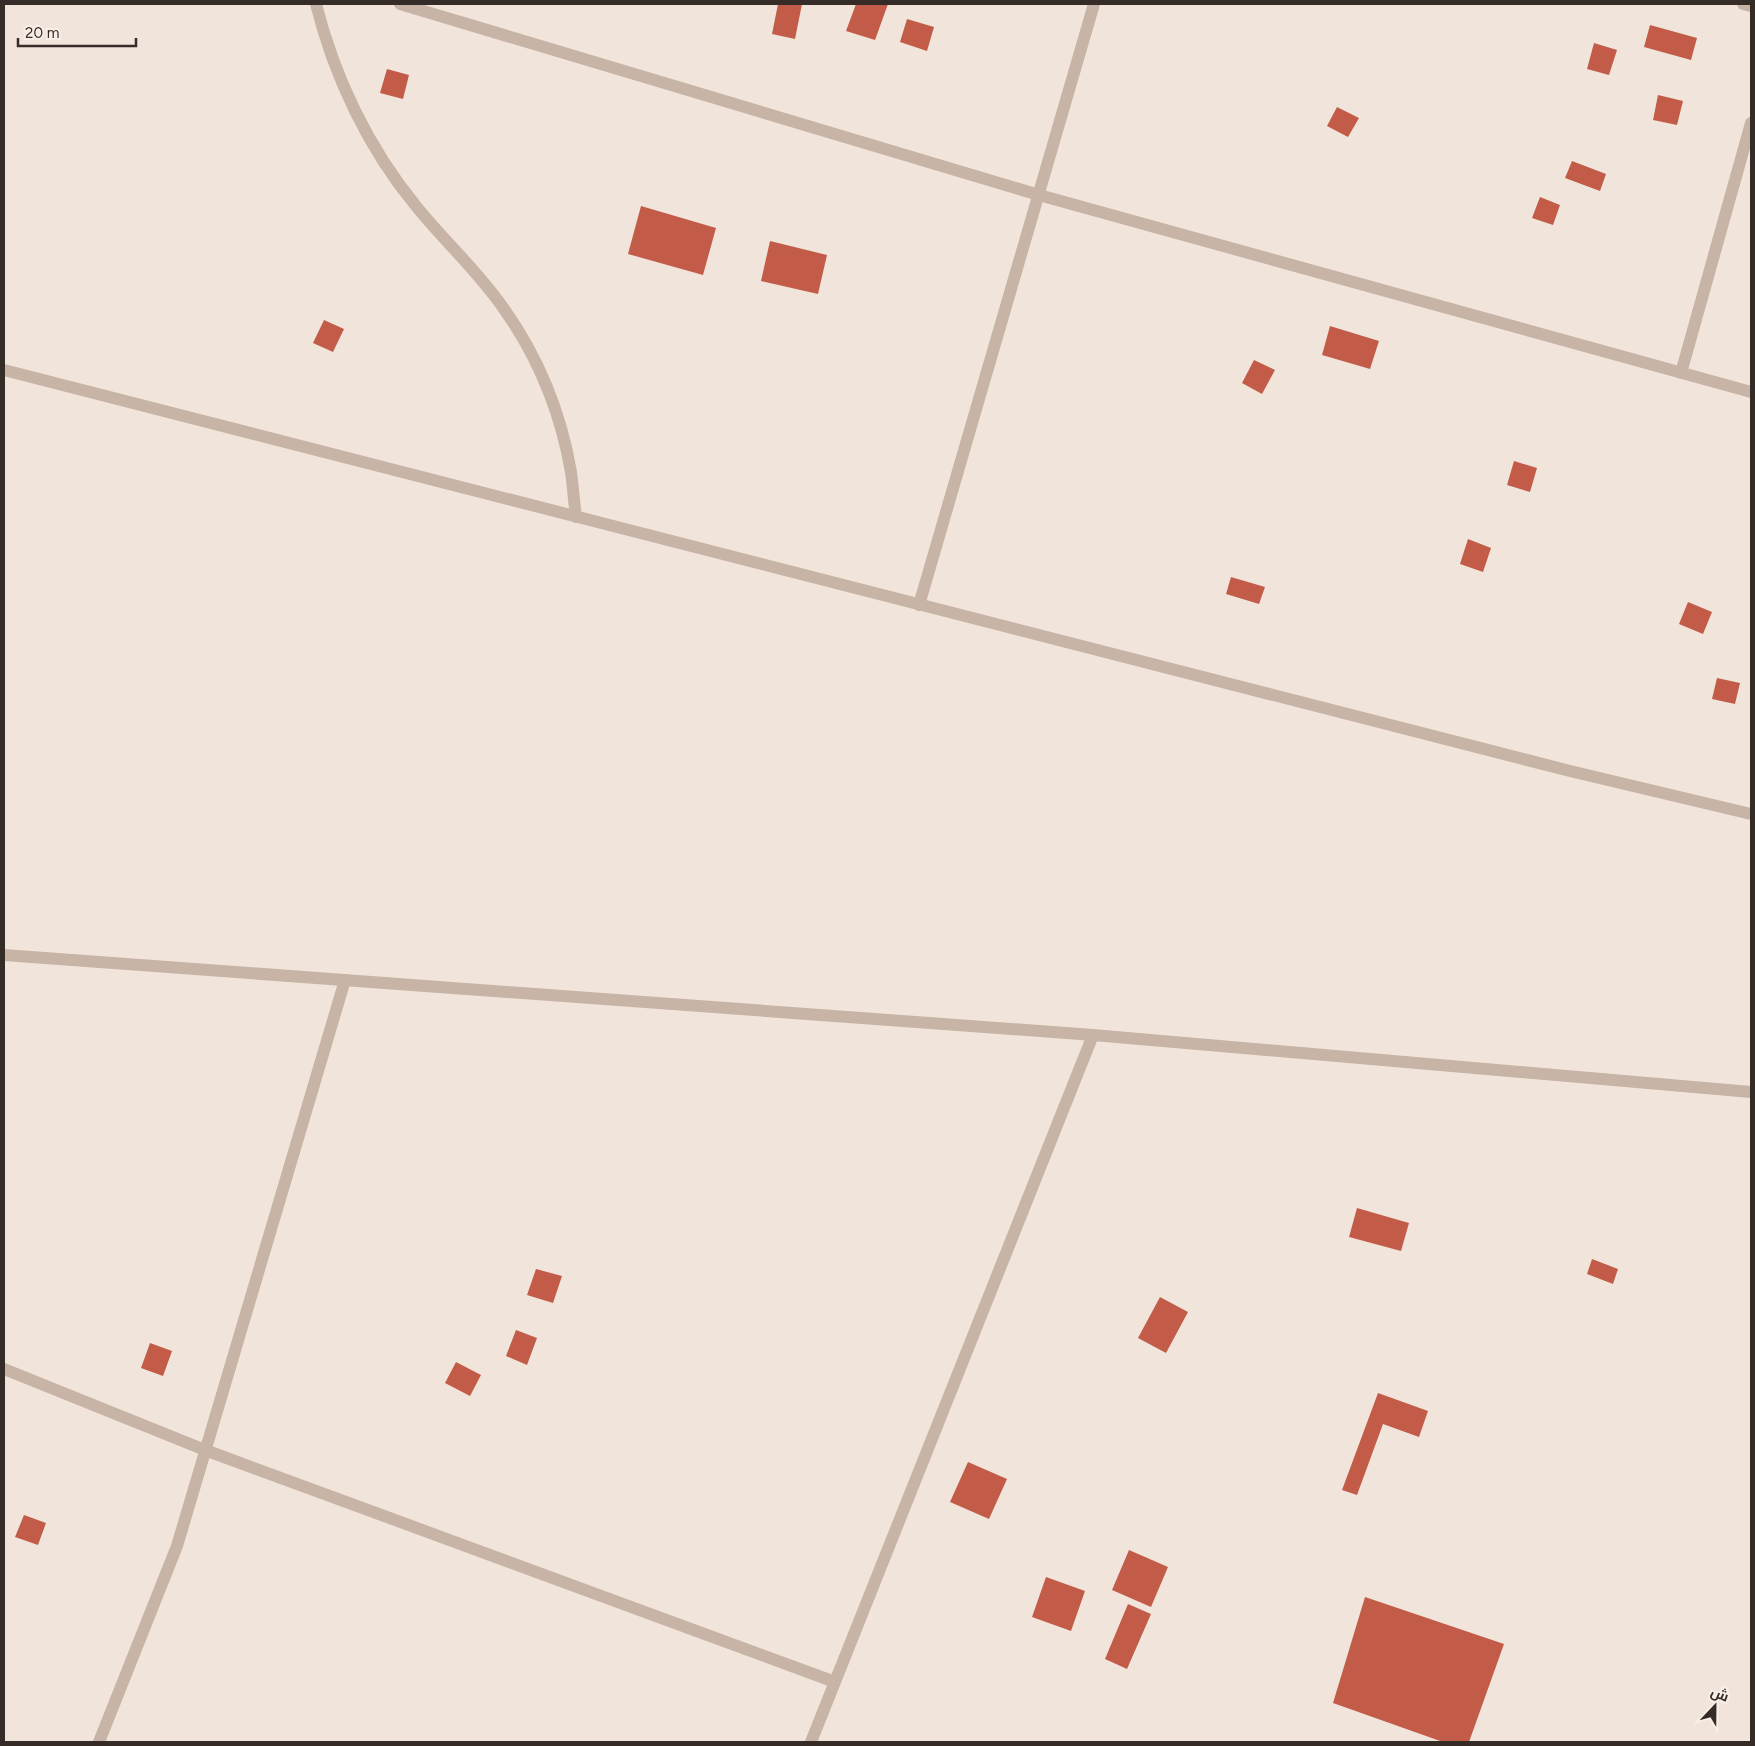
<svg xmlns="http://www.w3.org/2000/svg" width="1755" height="1746" font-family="Figtree,Cairo,sans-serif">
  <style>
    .building { fill: #c25c48 }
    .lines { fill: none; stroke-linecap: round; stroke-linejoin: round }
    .minor { stroke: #c8b4a7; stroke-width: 12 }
  </style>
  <rect width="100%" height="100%" fill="#f1e5db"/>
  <path class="building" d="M 778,4 L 802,4 L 795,39 L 772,34 Z
    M 856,4 L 888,4 L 875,40 L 846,31 Z
    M 907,19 L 934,27 L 927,51 L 900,42 Z
    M 1650,25 L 1697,38 L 1691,60 L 1644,47 Z
    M 1594,43 L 1617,50 L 1609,75 L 1587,69 Z
    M 387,69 L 409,75 L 403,99 L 380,93 Z
    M 1658,95 L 1683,101 L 1677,125 L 1653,120 Z
    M 1337,107 L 1359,118 L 1348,137 L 1327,126 Z
    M 1572,161 L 1606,174 L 1600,191 L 1565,178 Z
    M 1540,197 L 1560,205 L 1553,225 L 1532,218 Z
    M 641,206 L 716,228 L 703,275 L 628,254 Z
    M 770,241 L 827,255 L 818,294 L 761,281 Z
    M 324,320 L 344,329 L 333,352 L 313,343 Z
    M 1330,326 L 1379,341 L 1370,369 L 1322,355 Z
    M 1254,360 L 1275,370 L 1262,394 L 1242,383 Z
    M 1514,461 L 1537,468 L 1530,492 L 1507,485 Z
    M 1468,539 L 1491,548 L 1483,572 L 1460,564 Z
    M 1231,577 L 1265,587 L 1259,604 L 1226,594 Z
    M 1688,602 L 1712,612 L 1703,634 L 1679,624 Z
    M 1717,678 L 1740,683 L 1735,704 L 1712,699 Z
    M 1357,1208 L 1409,1223 L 1401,1251 L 1349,1237 Z
    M 1592,1259 L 1618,1269 L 1613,1284 L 1587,1274 Z
    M 536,1269 L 562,1276 L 553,1303 L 527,1295 Z
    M 1160,1297 L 1188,1312 L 1166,1353 L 1138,1338 Z
    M 516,1330 L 537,1338 L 527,1365 L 506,1356 Z
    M 150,1343 L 172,1351 L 163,1376 L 141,1368 Z
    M 456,1362 L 481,1375 L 470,1396 L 445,1383 Z
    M 1378,1393 L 1428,1411 L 1419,1437 L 1383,1424 L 1357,1495 L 1342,1490 Z
    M 968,1462 L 1007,1479 L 989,1519 L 950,1502 Z
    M 24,1515 L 46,1523 L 38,1545 L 15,1537 Z
    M 1129,1550 L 1168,1567 L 1151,1607 L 1112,1590 Z
    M 1046,1577 L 1085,1591 L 1071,1631 L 1032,1617 Z
    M 1365,1597 L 1504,1644 L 1469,1742 L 1443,1742 L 1333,1703 Z
    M 1128,1604 L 1151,1614 L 1127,1669 L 1105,1659 Z"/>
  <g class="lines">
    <path class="minor" d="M 316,4 C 334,76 368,148 416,206 C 444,241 478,271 504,309 C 538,357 561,414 571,472 C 573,487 574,502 576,517
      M 400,4 L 1039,195 L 1751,392
      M 1743,4 L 1751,6
      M 4,370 L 1570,771 L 1751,814
      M 1681,373 L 1751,123
      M 919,605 L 1094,4
      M 4,955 L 1093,1035 L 1751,1092
      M 4,1369 L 205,1450 L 835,1682
      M 99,1742 L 177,1546 L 345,980
      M 811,1742 L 1093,1035"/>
  </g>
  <rect width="1755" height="1746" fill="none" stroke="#352b27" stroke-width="10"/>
  <g transform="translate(1715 1706) rotate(22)" stroke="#f9efe7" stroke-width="4" paint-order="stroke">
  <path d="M0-4L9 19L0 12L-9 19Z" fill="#352b27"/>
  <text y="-8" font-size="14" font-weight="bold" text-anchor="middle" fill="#352b27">ش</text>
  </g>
  <path d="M18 38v8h118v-8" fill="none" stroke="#352b27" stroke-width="2.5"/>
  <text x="25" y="38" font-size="15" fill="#352b27" stroke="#f9efe7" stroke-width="4" paint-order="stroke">20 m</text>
</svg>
